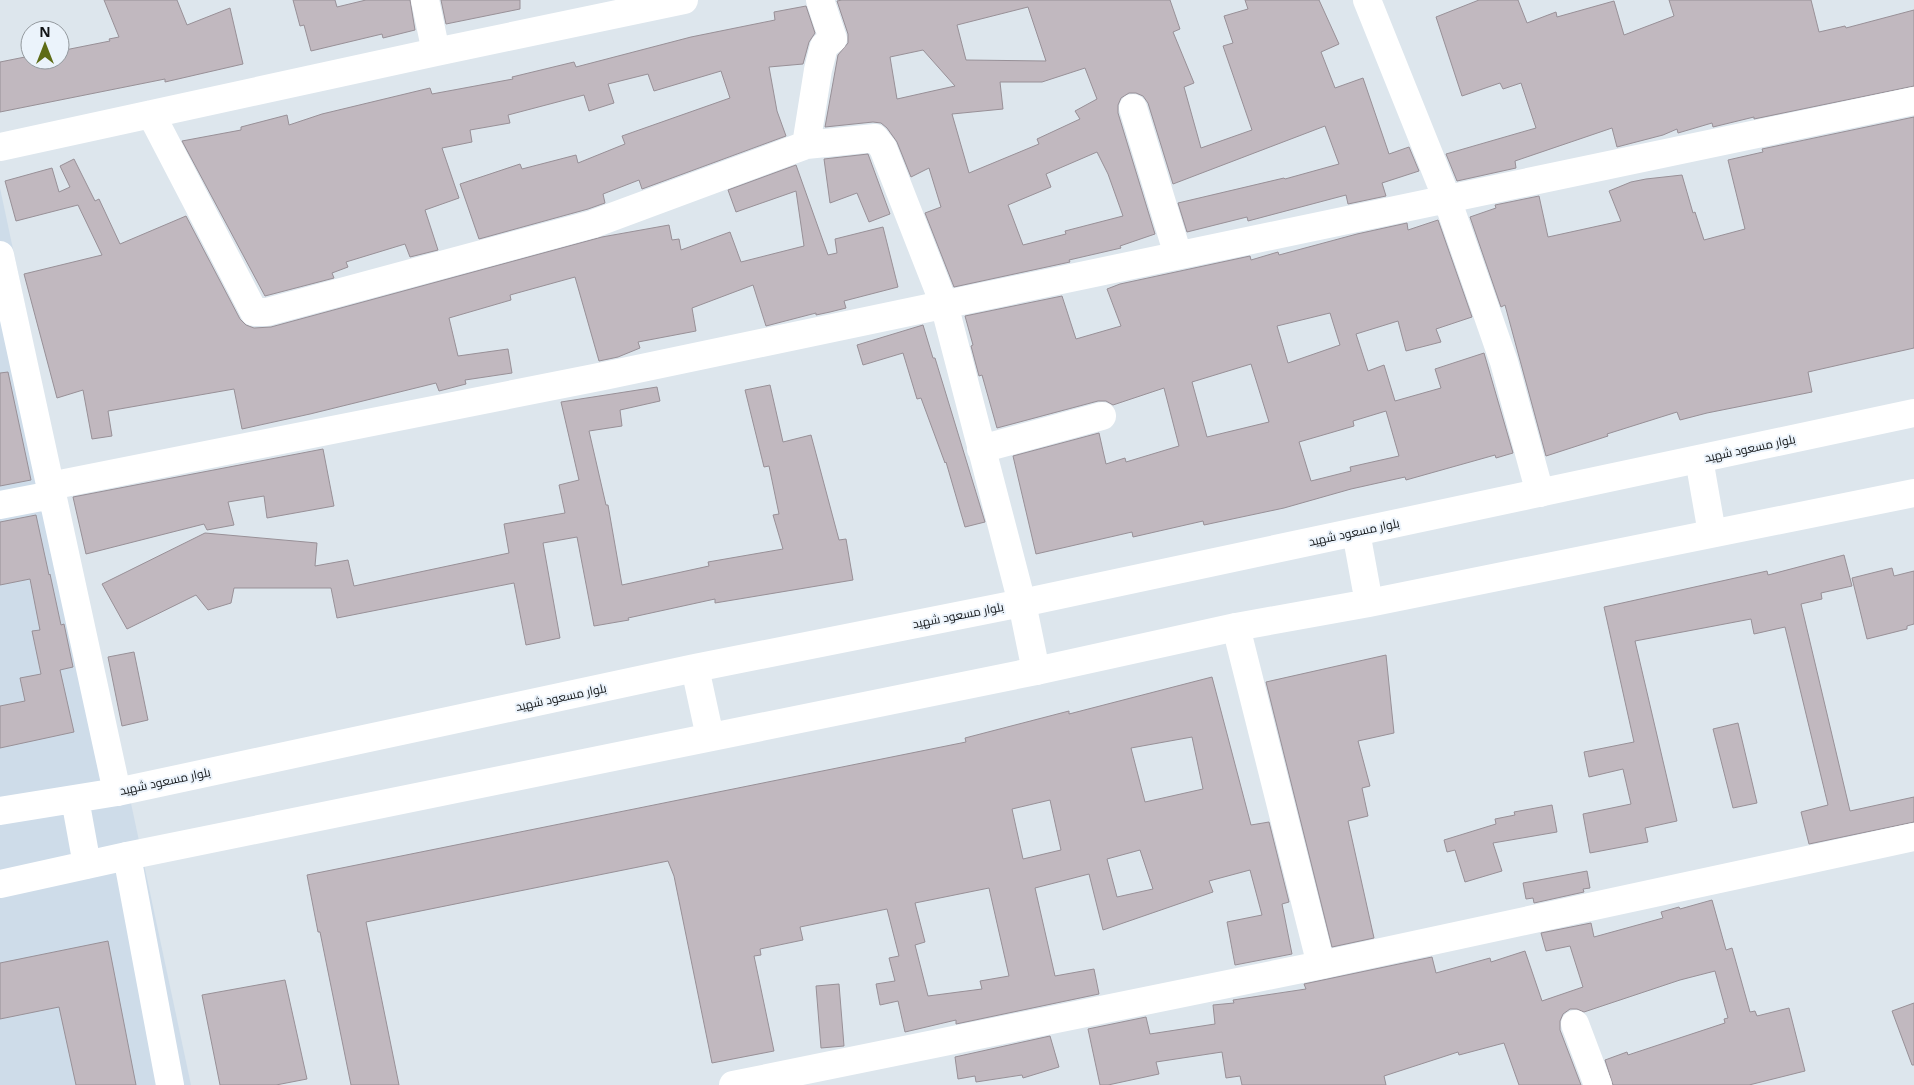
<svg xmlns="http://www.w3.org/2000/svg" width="1914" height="1085" font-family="'Noto Sans',Cairo,sans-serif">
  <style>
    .built { fill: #cedce9 }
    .building { fill: #c1b8bf; stroke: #989097; fill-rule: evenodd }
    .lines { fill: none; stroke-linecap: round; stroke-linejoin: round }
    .minor { stroke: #fff; stroke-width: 28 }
    .major { stroke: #fff; stroke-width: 28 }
    .labels { text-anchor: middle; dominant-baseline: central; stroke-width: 4; stroke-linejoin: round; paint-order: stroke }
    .street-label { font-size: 12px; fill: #111416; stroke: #ebf3fb }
  </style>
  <rect width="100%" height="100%" fill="#dde6ed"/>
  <path class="built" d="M 0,188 L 191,1085 L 0,1085 Z"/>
  <path class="building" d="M 104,0 L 177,0 L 187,25 L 230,8 L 243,64 L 165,82 L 165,79 L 0,112 L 0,62 L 30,56 L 30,60 L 60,60 L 60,51 L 110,41 L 109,39 L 119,37 Z
    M 293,0 L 335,0 L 337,7 L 366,0 L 410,0 L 415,30 L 383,38 L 382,34 L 311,51 L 304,25 L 300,26 Z
    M 441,0 L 520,0 L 520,9 L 446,24 Z
    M 842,0 L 1170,0 L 1180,29 L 1173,32 L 1194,83 L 1184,87 L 1201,148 L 1252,130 L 1223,46 L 1233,43 L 1224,16 L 1248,9 L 1245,0 L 1319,0 L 1339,44 L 1321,52 L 1335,88 L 1363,78 L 1389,154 L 1409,147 L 1419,171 L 1382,183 L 1386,196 L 1348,204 L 1346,195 L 1248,221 L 1247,217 L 1187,232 L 1178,203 L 1284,178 L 1285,179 L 1339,164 L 1325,126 L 1173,184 L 1148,103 L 1143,96 L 1136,93 L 1129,93 L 1121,98 L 1118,105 L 1118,113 L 1155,234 L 1120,246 L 1121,248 L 1069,260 L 1070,262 L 954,287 L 925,213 L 941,207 L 929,168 L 911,177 L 897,142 L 887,128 L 881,123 L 873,122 L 825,127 L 838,55 L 848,43 L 848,34 L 837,1 ZM 1028,7 L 1046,61 L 966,60 L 957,25 ZM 923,50 L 955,86 L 897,99 L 890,57 ZM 1085,68 L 1097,99 L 1075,111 L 1080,119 L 1037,139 L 1039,144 L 969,173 L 952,114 L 1003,109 L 1000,82 L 1042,82 ZM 1097,152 L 1108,174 L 1123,216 L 1065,231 L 1066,234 L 1023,245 L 1008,205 L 1051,187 L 1046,174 Z
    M 1479,0 L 1518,0 L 1527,23 L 1556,12 L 1557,17 L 1614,1 L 1624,35 L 1674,16 L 1669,0 L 1811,0 L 1819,32 L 1845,26 L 1846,28 L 1914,10 L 1914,86 L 1754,119 L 1754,117 L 1713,127 L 1712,123 L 1678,133 L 1677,129 L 1663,135 L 1617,147 L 1612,128 L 1515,161 L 1516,168 L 1457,181 L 1446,154 L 1536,128 L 1521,83 L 1503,89 L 1500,83 L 1462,96 L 1436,17 Z
    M 806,6 L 815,33 L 809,42 L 803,64 L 769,67 L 777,111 L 786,136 L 642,189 L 639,180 L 603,194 L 605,203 L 588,209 L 479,239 L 460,184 L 520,164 L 522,169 L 576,155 L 578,163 L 625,144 L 622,136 L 730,98 L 721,71 L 654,91 L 648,74 L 608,84 L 614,103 L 589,111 L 584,95 L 508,115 L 510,123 L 470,130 L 472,142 L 442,148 L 459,198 L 425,210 L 438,250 L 410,257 L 405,244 L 346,262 L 348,267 L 332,273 L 334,278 L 265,296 L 182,141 L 241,130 L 241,127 L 287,115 L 289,125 L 322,114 L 430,88 L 432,94 L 513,79 L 512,77 L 574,62 L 576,67 L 691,37 L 775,20 L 774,12 Z
    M 1914,117 L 1914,348 L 1808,372 L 1812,392 L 1707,413 L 1680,420 L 1677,412 L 1607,434 L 1608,436 L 1546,456 L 1505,305 L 1501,307 L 1470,217 L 1496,208 L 1495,205 L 1539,196 L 1548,237 L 1621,221 L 1609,191 L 1631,182 L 1646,179 L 1682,175 L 1693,213 L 1695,212 L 1704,240 L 1745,229 L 1728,160 L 1763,152 L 1762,149 Z
    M 868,154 L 890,214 L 869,222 L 857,193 L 830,203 L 824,159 Z
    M 74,159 L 95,201 L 99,199 L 120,244 L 186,216 L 240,319 L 246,325 L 254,328 L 271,327 L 602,237 L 669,225 L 672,240 L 679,239 L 681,250 L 730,232 L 741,262 L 804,246 L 796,191 L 736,212 L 728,190 L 796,165 L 828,255 L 837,253 L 835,239 L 883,227 L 898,287 L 844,301 L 846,308 L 830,312 L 816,315 L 816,313 L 766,326 L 753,285 L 692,308 L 696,331 L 638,342 L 640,348 L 618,357 L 599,361 L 575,277 L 510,295 L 511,300 L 449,318 L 458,356 L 508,349 L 512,373 L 465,380 L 466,384 L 439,391 L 436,383 L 310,414 L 242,429 L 234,389 L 108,411 L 112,436 L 92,439 L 83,390 L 57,398 L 24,274 L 102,255 L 78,205 L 16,221 L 5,181 L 52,168 L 59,192 L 70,187 L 60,166 Z
    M 1438,220 L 1472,317 L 1436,329 L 1441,342 L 1406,351 L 1398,321 L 1356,334 L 1368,371 L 1384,365 L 1395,401 L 1441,388 L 1435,369 L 1484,353 L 1513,453 L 1496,458 L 1495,455 L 1406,480 L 1405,477 L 1351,489 L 1284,508 L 1204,525 L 1203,521 L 1133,537 L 1132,532 L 1036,554 L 1013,456 L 1099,433 L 1106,464 L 1125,458 L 1126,462 L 1179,446 L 1164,388 L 1113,405 L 1106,401 L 1098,401 L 997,428 L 982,375 L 979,376 L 971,346 L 973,345 L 965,316 L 1062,296 L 1076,339 L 1121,326 L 1107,289 L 1120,284 L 1250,256 L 1251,260 L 1278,252 L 1279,255 L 1357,234 L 1407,223 L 1408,230 ZM 1330,313 L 1340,345 L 1288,363 L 1277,326 ZM 1251,364 L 1269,422 L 1207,437 L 1192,382 ZM 1386,411 L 1399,456 L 1350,467 L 1351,471 L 1311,481 L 1299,442 L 1354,426 L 1353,421 Z
    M 923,325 L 933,358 L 935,358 L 985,522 L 965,527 L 946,462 L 945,463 L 921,398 L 917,399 L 903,353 L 863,365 L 857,345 Z
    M 8,372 L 31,480 L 0,486 L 0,373 Z
    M 770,385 L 783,442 L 811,435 L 839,540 L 846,539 L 853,580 L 715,603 L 715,599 L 628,618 L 629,620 L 594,626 L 577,537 L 543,543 L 560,638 L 526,645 L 514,583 L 337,618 L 331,588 L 234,588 L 231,603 L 208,610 L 196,595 L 127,629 L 102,584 L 205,533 L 317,543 L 315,566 L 348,560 L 354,586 L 509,553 L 504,524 L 565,513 L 559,485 L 579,480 L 561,402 L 657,387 L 660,401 L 620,410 L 622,426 L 589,431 L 606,505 L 608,505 L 622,585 L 709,566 L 708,562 L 783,549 L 773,515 L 779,514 L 769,466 L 764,467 L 745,390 Z
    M 323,449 L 334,506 L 267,518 L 264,496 L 228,502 L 234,525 L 207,530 L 204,524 L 86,554 L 73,497 Z
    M 36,515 L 49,575 L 50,574 L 61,625 L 64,624 L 73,667 L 60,670 L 74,732 L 0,748 L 0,706 L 25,701 L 20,678 L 41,674 L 32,631 L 40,630 L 30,579 L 0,585 L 0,522 Z
    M 1844,555 L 1852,586 L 1821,593 L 1822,599 L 1801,604 L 1850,811 L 1914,797 L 1914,822 L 1809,844 L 1801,812 L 1828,805 L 1785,627 L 1754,634 L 1751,619 L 1635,641 L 1677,821 L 1645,828 L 1648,842 L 1590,853 L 1583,814 L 1631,804 L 1623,769 L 1589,777 L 1584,752 L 1634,742 L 1604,607 L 1767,571 L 1768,575 Z
    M 1892,568 L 1894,576 L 1914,571 L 1914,624 L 1907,626 L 1907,629 L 1867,639 L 1852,578 Z
    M 134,652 L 148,720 L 122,726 L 108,657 Z
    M 1386,655 L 1394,733 L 1358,741 L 1370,786 L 1362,788 L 1368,816 L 1348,821 L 1374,938 L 1332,947 L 1266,682 Z
    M 1212,677 L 1251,825 L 1269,822 L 1289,902 L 1282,904 L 1292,954 L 1235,965 L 1227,922 L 1262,915 L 1250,870 L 1209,881 L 1213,892 L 1103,930 L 1089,874 L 1035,888 L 1055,976 L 1094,969 L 1099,994 L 956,1024 L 956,1020 L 905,1032 L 898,1001 L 880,1005 L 876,984 L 895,981 L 889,958 L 899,956 L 887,909 L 800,927 L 803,940 L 760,949 L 761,955 L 754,956 L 774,1051 L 712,1063 L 674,876 L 668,861 L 366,922 L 399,1085 L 351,1085 L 320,932 L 318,932 L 307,875 L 966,742 L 965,738 L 1069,711 L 1069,714 ZM 1192,737 L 1203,789 L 1145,802 L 1131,748 ZM 1050,800 L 1061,850 L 1023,859 L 1012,809 ZM 1140,850 L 1153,889 L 1117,897 L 1107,859 ZM 989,888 L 1009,976 L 980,981 L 982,989 L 928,996 L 915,945 L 925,942 L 915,903 Z
    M 1738,723 L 1757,803 L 1733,808 L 1713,729 Z
    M 1552,805 L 1557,832 L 1493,843 L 1502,871 L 1465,882 L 1455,850 L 1447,852 L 1444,840 L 1496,824 L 1495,819 L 1515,815 L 1514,812 Z
    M 1587,871 L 1590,888 L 1583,889 L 1584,892 L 1534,903 L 1533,898 L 1526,899 L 1523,883 Z
    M 1712,900 L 1726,950 L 1732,948 L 1750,1012 L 1755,1011 L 1757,1016 L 1789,1008 L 1805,1071 L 1749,1085 L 1613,1085 L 1605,1060 L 1627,1052 L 1628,1055 L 1725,1023 L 1724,1019 L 1728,1018 L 1715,971 L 1680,980 L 1584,1012 L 1577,1009 L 1570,1009 L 1563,1014 L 1560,1021 L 1560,1030 L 1581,1085 L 1519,1085 L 1504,1043 L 1459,1055 L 1458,1052 L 1384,1076 L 1386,1085 L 1242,1085 L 1240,1076 L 1226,1078 L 1222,1052 L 1156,1062 L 1159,1074 L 1108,1085 L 1100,1085 L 1088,1029 L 1146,1017 L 1150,1034 L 1215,1024 L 1213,1005 L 1234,1003 L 1233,1000 L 1306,989 L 1304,984 L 1432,957 L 1436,973 L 1490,958 L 1491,962 L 1525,951 L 1542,1001 L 1583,987 L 1570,946 L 1546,951 L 1541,933 L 1591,923 L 1594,937 L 1663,918 L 1661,912 L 1679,907 L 1680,909 Z
    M 108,941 L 136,1085 L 76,1085 L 59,1007 L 0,1019 L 0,963 Z
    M 285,980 L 307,1079 L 276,1085 L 220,1085 L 202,995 Z
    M 839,984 L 844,1046 L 821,1048 L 816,986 Z
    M 1914,1003 L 1914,1065 L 1912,1065 L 1892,1011 Z
    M 1050,1036 L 1059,1067 L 1023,1078 L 1022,1075 L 976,1082 L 975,1076 L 958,1079 L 955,1057 Z"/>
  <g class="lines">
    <path class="minor" d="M 425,0 L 436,52
      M 1367,0 L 1447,199 L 1504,362 L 1540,493
      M 1133,108 L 1178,255
      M 151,114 L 254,312 L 267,312 L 593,224 L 806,145 L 875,138 L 883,148 L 944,304 L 1022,603 L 1036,671
      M 806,145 L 818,70 L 824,46 L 833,39 L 820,0
      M 0,147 L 436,52 L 684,0
      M 0,255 L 117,792
      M 981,449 L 1102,416
      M 50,486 L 604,376 L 1914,101
      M 0,505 L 52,495
      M 1236,627 L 1321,965
      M 127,856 L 170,1085
      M 1575,1024 L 1598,1085
      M 733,1085 L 1321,965 L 1914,837"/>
    <path class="major" d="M 1699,459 L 1712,533
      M 1356,532 L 1369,603
      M 695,668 L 710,737
      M 75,799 L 87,865
      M 0,811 L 117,792 L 695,668 L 1022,603 L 1914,413
      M 0,884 L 127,856 L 1036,671 L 1236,627 L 1369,603 L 1914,493"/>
  </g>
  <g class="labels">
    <g class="street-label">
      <text transform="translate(1750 448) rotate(-12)">بلوار مسعود شهید</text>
      <text transform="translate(1354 532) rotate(-12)">بلوار مسعود شهید</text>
      <text transform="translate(958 615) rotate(-11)">بلوار مسعود شهید</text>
      <text transform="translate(561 697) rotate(-12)">بلوار مسعود شهید</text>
      <text transform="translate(165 781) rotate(-12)">بلوار مسعود شهید</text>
    </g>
  </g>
  <g transform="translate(45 45)"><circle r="24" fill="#ebf3fb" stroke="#949a9f"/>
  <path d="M0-4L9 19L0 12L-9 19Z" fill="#5e6c16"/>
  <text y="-8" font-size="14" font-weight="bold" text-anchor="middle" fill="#111416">N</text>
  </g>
</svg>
